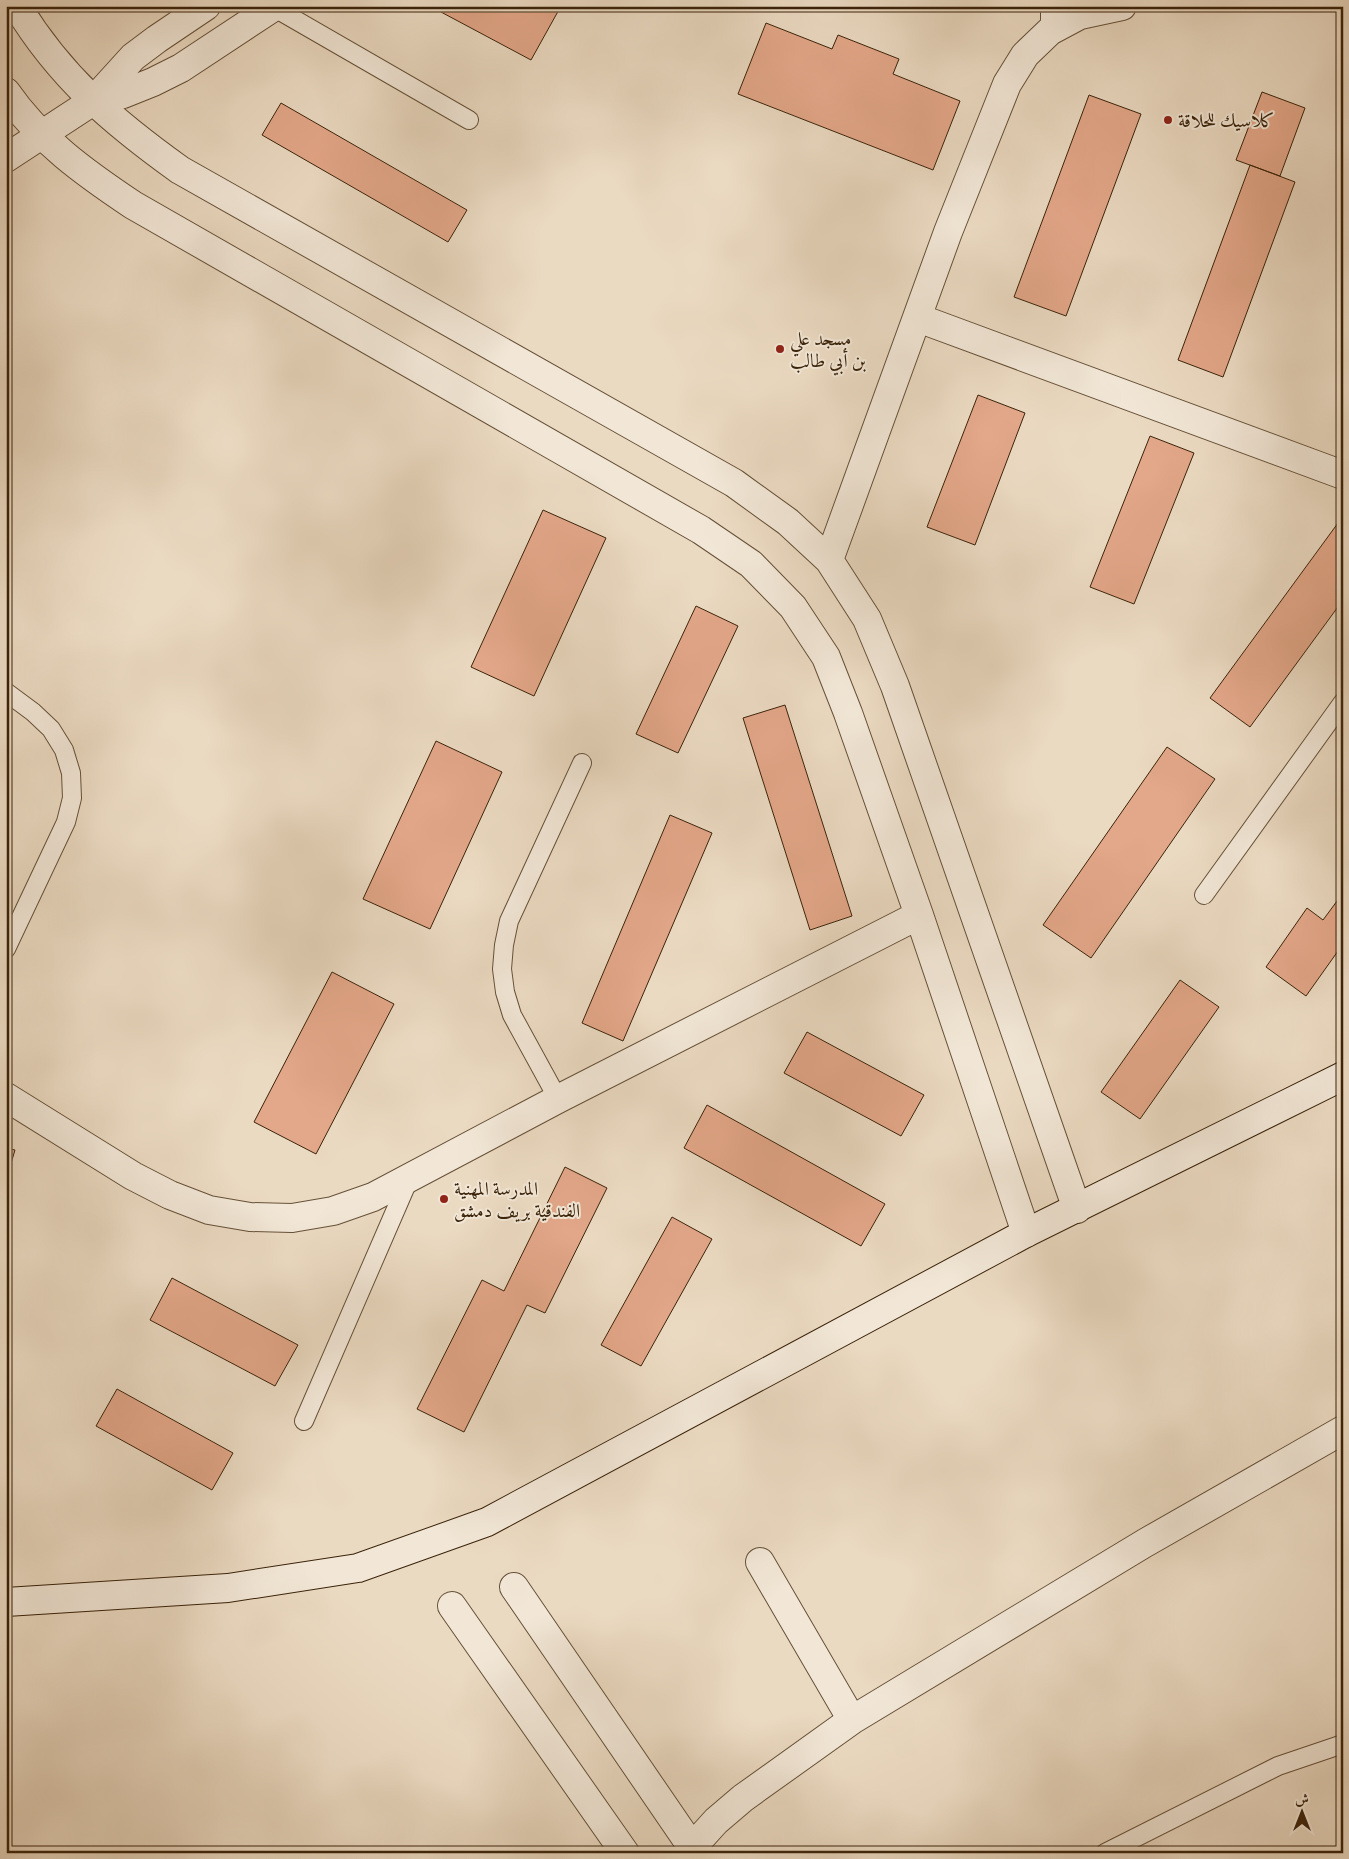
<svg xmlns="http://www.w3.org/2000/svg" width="1349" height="1859" font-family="'IM FELL Great Primer',Amiri,serif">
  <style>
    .building { fill: #e3a789; stroke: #3a230a }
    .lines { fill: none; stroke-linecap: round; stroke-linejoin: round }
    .lane-casing { stroke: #665138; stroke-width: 20 }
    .street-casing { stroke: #665138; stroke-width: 30 }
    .secondary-casing { stroke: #3a230a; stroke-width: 30 }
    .lane { stroke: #f2e7d7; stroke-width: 18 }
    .street { stroke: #f2e7d7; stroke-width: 28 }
    .secondary { stroke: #f2e7d7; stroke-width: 28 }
    .poi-dot { fill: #8f2418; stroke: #f2e7d7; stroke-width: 2 }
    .labels { text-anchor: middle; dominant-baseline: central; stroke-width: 4; stroke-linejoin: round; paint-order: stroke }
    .poi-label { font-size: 19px; fill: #3a230a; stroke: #f2e7d7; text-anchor: start }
  </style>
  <rect width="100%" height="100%" fill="#ebdac2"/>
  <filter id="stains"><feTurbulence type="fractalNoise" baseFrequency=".004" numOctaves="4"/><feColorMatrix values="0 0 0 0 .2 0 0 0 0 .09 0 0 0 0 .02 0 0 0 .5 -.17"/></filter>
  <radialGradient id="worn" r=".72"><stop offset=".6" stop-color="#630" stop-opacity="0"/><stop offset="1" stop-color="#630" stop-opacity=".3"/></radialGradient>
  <path class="building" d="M 444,6 L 561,6 L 531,60 L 441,12 Z
    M 766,23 L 832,49 L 838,35 L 899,59 L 893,74 L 960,101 L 933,170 L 738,94 Z
    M 1262,92 L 1305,108 L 1280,176 L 1236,160 Z
    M 1089,95 L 1141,114 L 1066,316 L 1014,297 Z
    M 281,103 L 467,210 L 448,242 L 262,135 Z
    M 1250,165 L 1295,182 L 1223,377 L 1178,360 Z
    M 1343,380 L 1343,407 L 1340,381 Z
    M 978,395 L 1025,413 L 975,545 L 927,527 Z
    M 1150,436 L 1194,453 L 1134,604 L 1090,587 Z
    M 543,510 L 606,538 L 534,696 L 471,667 Z
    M 1338,523 L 1343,526 L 1343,600 L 1250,727 L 1210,698 Z
    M 696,606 L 738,626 L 678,753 L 636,734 Z
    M 785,705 L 852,916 L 810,930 L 743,718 Z
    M 436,741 L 502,772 L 430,929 L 363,899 Z
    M 1167,747 L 1215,779 L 1091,958 L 1043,925 Z
    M 670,815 L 712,833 L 623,1041 L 582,1023 Z
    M 1343,893 L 1343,944 L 1306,996 L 1266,967 L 1307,908 L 1323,920 Z
    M 332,972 L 394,1004 L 316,1154 L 254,1122 Z
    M 1180,980 L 1219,1007 L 1140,1119 L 1101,1092 Z
    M 807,1032 L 924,1095 L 901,1136 L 784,1073 Z
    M 707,1105 L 885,1204 L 861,1246 L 684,1148 Z
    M 6,1148 L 15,1150 L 6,1180 Z
    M 565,1167 L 607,1188 L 545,1313 L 527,1305 L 464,1432 L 417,1409 L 482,1280 L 504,1291 Z
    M 672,1217 L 712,1239 L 641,1366 L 601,1345 Z
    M 172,1278 L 298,1345 L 275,1386 L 150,1320 Z
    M 117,1389 L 233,1453 L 212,1490 L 96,1426 Z"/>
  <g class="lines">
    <defs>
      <path id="lane" d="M 273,7 L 469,120
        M 1050,31 L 1050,6
        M 6,692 L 33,712 L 51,729 L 64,750 L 71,773 L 72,798 L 66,822 L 6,949
        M 1204,895 L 1343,702
        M 558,1099 L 512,1015 L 505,992 L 502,969 L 504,945 L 509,921 L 582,763
        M 304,1421 L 409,1179
        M 1105,1853 L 1278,1766 L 1343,1744"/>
      <path id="street" d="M 17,6 C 60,77 113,122 180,170 L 734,483 L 788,522 L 829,560 L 867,619 L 895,686 L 1077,1209
        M 6,92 C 39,140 85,173 133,205 L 701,530 L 751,564 L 793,607 L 826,657 L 848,713 L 919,915 L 1026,1233
        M 93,101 L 123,94 L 153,82 L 181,68 L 275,6
        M 6,158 L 93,101 L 133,57 L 157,39 L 206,6
        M 918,318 L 1343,475
        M 829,560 L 948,232 L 1007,84 L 1025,55 L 1050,31 L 1080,15 L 1122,6
        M 6,1097 L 133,1176 L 170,1195 L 209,1210 L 250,1217 L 292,1218 L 333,1211 L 373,1197 L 558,1099 L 919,915
        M 760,1562 L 852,1720
        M 514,1587 L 696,1853
        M 452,1606 L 625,1853
        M 687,1853 L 716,1821 L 743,1798 L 852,1720 L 1145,1543 L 1343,1430"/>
      <path id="secondary" d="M 6,1602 L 228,1588 L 358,1568 L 487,1522 L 1026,1233 L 1343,1076"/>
    </defs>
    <use href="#lane" class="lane-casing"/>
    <use href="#street" class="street-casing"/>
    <use href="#secondary" class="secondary-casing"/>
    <use href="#lane" class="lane"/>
    <use href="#street" class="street"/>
    <use href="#secondary" class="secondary"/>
  </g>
  <g class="poi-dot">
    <circle cx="1168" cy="120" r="5"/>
    <circle cx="780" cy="349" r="5"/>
    <circle cx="444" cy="1199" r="5"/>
  </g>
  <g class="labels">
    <g class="poi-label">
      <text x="1178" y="120">كلاسيك للحلاقة</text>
      <text x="790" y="338">مسجد علي<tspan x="790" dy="22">بن أبي طالب</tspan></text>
      <text x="454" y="1188">المدرسة المهنية<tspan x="454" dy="22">الفندقية بريف دمشق</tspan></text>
    </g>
  </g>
  <rect width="1349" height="1859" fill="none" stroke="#ebdac2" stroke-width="25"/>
  <rect x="8" y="8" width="1334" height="1844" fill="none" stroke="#3a230a" stroke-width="2.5"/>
  <rect x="12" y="12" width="1324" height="1834" fill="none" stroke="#3a230a"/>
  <g transform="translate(1302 1812)" stroke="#f2e7d7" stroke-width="4" paint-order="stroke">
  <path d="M0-4L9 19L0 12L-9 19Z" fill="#3a230a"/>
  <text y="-8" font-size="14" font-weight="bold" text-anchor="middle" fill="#3a230a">ش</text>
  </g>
  <rect width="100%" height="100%" filter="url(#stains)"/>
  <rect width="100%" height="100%" fill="url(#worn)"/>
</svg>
